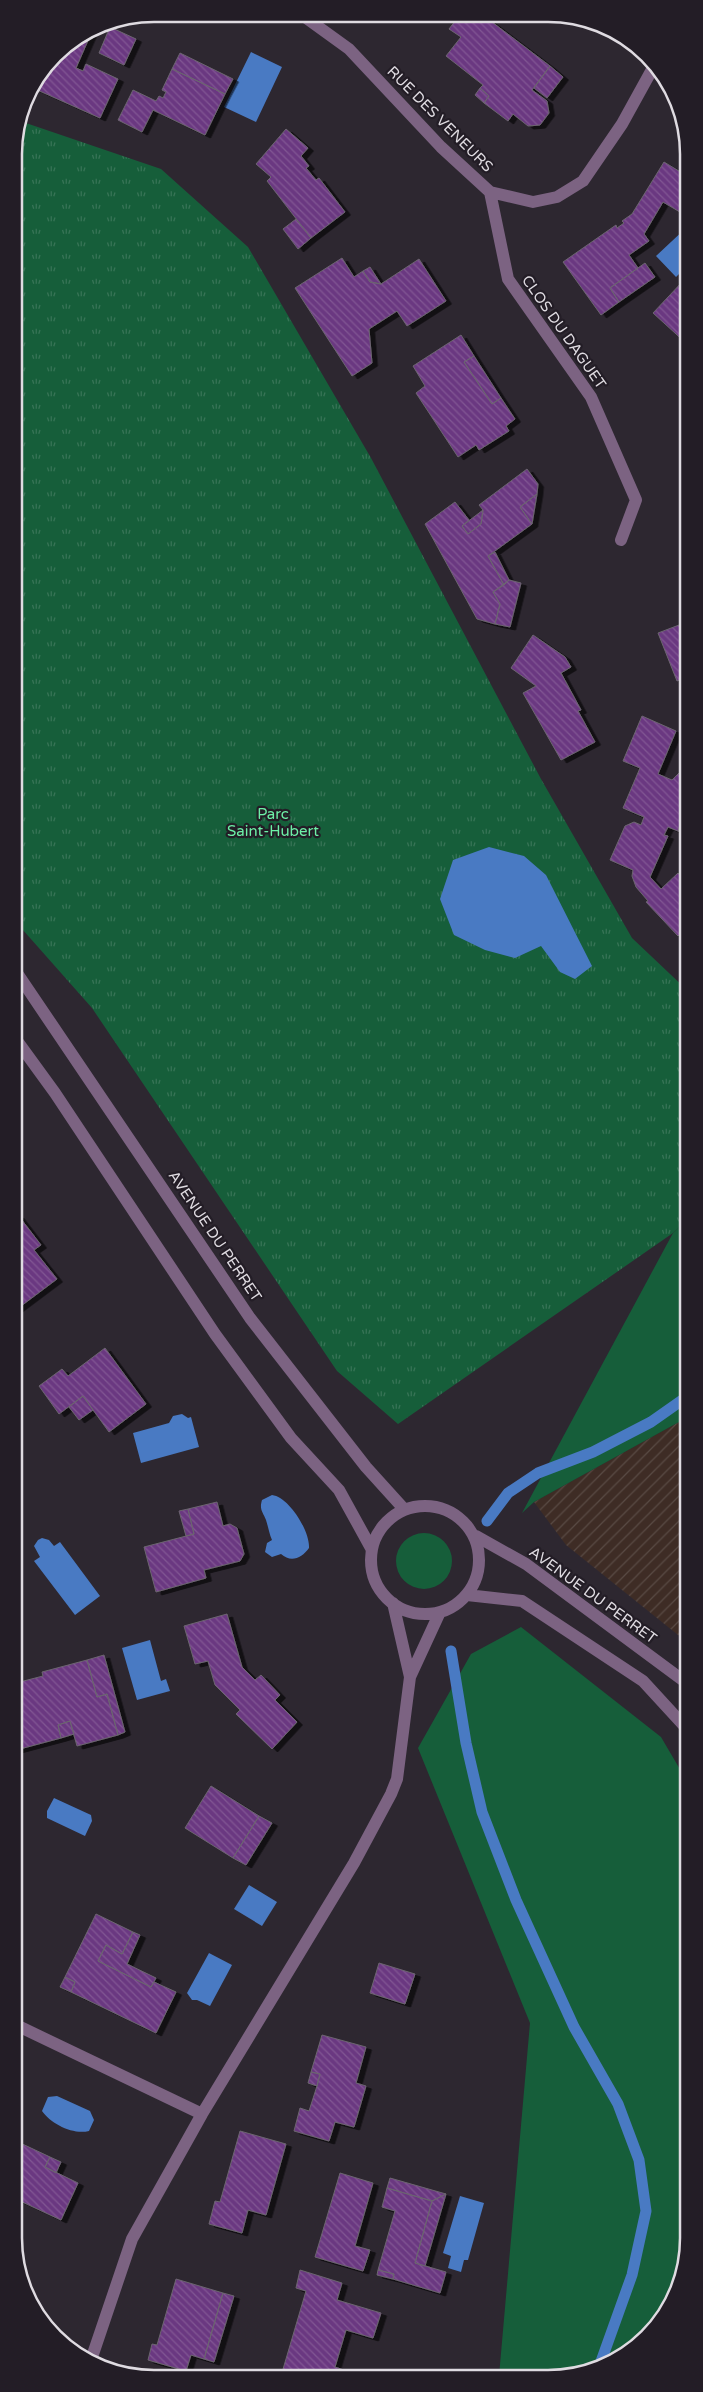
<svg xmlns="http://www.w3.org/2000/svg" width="703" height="2392" font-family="'Varela Round',sans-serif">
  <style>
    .industrial { fill: url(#industrial-furrows) }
    .grass { fill: #165e3a }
    .park { fill: url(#park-tufts) }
    .water { fill: #497ac3 }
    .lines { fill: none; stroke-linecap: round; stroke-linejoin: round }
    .stream { stroke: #497ac3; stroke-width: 11 }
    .building { fill: url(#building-back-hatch); stroke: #6c6570; filter: url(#shadow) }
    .minor { stroke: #7c6382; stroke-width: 12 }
    .labels { text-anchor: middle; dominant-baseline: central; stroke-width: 4.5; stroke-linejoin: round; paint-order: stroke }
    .street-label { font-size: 15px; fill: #dfdbe1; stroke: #231d26 }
    .park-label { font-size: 15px; fill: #6df0a7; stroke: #231d26 }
    .rim { fill: none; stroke: #dfdbe1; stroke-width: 2.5 }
  </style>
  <defs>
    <pattern id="industrial-furrows" width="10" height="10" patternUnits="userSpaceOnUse" patternTransform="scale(1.25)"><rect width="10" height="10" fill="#3e2c25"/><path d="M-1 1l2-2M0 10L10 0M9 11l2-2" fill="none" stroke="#594a44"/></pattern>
    <pattern id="park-tufts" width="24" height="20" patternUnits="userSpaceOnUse" patternTransform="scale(1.25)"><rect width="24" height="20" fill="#165e3a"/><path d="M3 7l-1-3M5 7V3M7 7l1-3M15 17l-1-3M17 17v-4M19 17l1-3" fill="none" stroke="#377456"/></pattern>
    <pattern id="building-back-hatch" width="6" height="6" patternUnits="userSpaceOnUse" patternTransform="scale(1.25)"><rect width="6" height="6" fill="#6b3981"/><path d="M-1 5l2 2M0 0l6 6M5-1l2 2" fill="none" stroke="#805593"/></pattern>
    <filter id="shadow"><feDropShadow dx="5.5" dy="3" stdDeviation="0" flood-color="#0009"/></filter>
  </defs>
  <rect width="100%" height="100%" fill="#2d2730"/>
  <path class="industrial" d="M 688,1417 L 688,1643 L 566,1545 L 534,1502 Z"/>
  <path class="grass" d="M 688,1219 L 688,1417 L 534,1502 L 522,1513 L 673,1233 Z
    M396 1561a28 28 0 1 1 56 0a28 28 0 1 1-56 0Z
    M 521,1627 L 661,1737 L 688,1783 L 689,2247 L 679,2291 L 654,2331 L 619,2360 L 576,2376 L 499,2376 L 530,2023 L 418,1748 L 471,1654 Z"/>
  <path class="park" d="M 20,121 L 161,169 L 248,247 L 371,458 L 541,779 L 632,938 L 688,991 L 688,1219 L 673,1233 L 398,1424 L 337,1371 L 92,1008 L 15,921 L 14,145 Z"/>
  <path class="water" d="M 251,52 L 282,67 L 256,122 L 224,107 Z
    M 687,227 L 687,266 L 676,277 L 656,256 Z
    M 489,847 L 524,856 L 546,875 L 592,966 L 575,979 L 560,972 L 541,946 L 515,958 L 485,950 L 454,935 L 440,899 L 453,860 Z
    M 182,1414 L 188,1418 L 191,1417 L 199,1447 L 141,1463 L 133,1433 L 169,1423 L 173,1416 Z
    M 272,1495 C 289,1497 310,1531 309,1548 C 302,1558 291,1563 281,1554 L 272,1557 L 265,1552 L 267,1543 L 272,1540 C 269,1533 268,1526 266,1520 C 263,1512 259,1510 262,1500 Z
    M 42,1538 L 49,1540 L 54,1546 L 60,1542 L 100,1596 L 75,1615 L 34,1561 L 40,1557 L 34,1546 L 38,1540 Z
    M 150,1640 L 161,1681 L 166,1679 L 170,1691 L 137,1700 L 122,1648 Z
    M 54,1798 L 91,1815 L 92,1821 L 85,1836 L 47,1818 L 47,1811 Z
    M 249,1885 L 277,1902 L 262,1926 L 234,1909 Z
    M 209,1953 L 232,1965 L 210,2006 L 197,2000 L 192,2000 L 187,1993 Z
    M 57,2096 L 90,2111 L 94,2120 L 89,2131 C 73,2135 51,2124 42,2111 L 48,2097 Z
    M 460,2196 L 484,2203 L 468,2260 L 464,2260 L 461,2272 L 448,2268 L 451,2256 L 443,2253 Z"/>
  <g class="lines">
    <path class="stream" d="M 487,1521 L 508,1493 L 538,1473 L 593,1452 L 651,1422 L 688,1396
      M 451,1651 L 466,1743 L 482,1812 L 516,1900 L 574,2027 L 618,2104 L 639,2160 L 646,2211 L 632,2275 L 599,2367"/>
  </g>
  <path class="building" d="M 459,16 L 484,16 L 550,66 L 532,90 L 547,101 L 549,113 L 540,125 L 528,126 L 513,114 L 508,121 L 484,103 L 489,96 L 480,88 L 483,85 L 446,56 L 461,37 L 449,29 Z
    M 110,27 L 136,39 L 124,65 L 99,53 Z
    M 93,29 L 76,68 L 83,71 L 86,64 L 118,79 L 100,118 L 33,88 L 55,55 Z
    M 180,53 L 233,79 L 225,94 L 172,69 Z
    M 550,66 L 563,77 L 547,98 L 534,88 Z
    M 172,69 L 225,94 L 205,135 L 153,110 L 142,132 L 118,120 L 133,90 L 156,101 L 159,96 L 163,98 L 166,92 L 162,90 Z
    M 480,88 L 489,96 L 484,103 L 475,95 Z
    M 286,129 L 308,148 L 301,156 L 309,166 L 306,168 L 316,180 L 319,178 L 345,212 L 311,238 L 267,181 L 271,177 L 256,164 Z
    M 664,162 L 687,176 L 687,213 L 685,215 L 663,202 L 644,234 L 649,241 L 629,255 L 638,268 L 610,288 L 619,302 L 601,315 L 563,262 L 616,225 L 617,228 L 624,223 L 622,221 L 632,214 Z
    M 296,219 L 311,238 L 298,249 L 283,229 Z
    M 342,258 L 354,277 L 363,271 L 370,282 L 381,284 L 419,259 L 446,301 L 407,326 L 397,311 L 369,329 L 372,363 L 352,376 L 295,288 Z
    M 645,263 L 655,277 L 619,302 L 610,288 Z
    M 370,267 L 381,284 L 370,282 L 363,271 Z
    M 684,280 L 687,282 L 687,344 L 653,313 Z
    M 461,335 L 474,356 L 464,362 L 492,404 L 501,398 L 515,419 L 506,426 L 509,431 L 479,450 L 476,445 L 458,457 L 416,393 L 425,386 L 413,366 Z
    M 474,356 L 501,398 L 492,404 L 464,362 Z
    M 527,469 L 538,484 L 537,494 L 520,507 L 532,524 L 488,556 L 504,585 L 493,592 L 500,604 L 495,624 L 477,619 L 425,524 L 455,502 L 469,520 L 462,526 L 468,534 L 481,524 L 483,510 L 479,505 Z
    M 537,494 L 532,524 L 520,507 Z
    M 483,510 L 481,524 L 468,534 L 462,526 Z
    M 495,552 L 509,580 L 504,585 L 488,556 Z
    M 509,580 L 521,583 L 510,627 L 495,624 L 500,604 L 493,592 Z
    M 687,622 L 687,677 L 677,681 L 658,633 Z
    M 533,635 L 565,657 L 571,667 L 561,673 L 581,710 L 578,711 L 595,742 L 561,760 L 523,693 L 536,686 L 511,668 Z
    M 642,716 L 676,731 L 658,774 L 672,780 L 682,770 L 687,772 L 687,808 L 678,831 L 668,827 L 664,835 L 668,836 L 650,877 L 661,889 L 678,873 L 687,883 L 687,927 L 678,936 L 646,902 L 648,901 L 636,887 L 632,876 L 633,870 L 610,860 L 625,826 L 634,822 L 641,825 L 644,817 L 623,808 L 640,768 L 623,761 Z
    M 687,808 L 687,835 L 678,831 Z
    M 18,1215 L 41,1245 L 34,1250 L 57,1279 L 17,1309 L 15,1217 Z
    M 105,1348 L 146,1404 L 109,1432 L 83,1396 L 59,1414 L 39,1386 L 62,1369 L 68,1376 Z
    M 83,1396 L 93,1410 L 79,1420 L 69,1407 Z
    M 217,1502 L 223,1526 L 230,1524 L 237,1528 L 244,1554 L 240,1561 L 204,1570 L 206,1578 L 156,1592 L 144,1547 L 194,1534 L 188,1509 Z
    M 188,1509 L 194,1534 L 186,1536 L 179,1511 Z
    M 227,1614 L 242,1667 L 255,1680 L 261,1675 L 280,1695 L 275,1700 L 297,1722 L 272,1749 L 236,1714 L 240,1710 L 215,1685 L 208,1661 L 195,1664 L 184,1626 Z
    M 104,1655 L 125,1732 L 118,1735 L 107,1694 L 97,1697 L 87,1660 Z
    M 87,1660 L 97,1697 L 107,1694 L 118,1735 L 77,1746 L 70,1721 L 58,1725 L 61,1738 L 16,1750 L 16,1683 L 43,1676 L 42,1672 Z
    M 70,1721 L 74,1734 L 61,1738 L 58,1725 Z
    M 211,1786 L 259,1816 L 233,1858 L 185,1828 Z
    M 259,1816 L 272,1823 L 246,1865 L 233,1858 Z
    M 96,1914 L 133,1932 L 122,1954 L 106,1945 L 98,1961 L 151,1987 L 154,1982 L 176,1992 L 156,2033 L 71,1992 L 75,1982 L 65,1977 Z
    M 133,1932 L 140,1935 L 127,1964 L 156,1978 L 151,1987 L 98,1961 L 106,1945 L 122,1954 Z
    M 379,1963 L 415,1974 L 405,2004 L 370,1993 Z
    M 65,1977 L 75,1982 L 71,1992 L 60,1987 Z
    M 322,2035 L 366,2047 L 356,2083 L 366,2086 L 354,2127 L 335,2122 L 329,2141 L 294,2131 L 300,2108 L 309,2111 L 317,2086 L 320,2074 L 311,2072 Z
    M 311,2072 L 320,2074 L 317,2086 L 308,2083 Z
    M 240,2131 L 286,2144 L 266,2215 L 248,2210 L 242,2233 L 209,2224 L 215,2201 L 220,2202 Z
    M 16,2141 L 50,2157 L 45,2167 L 78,2183 L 61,2220 L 16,2199 Z
    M 50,2157 L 61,2162 L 56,2173 L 45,2167 Z
    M 340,2173 L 373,2183 L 355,2246 L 370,2250 L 363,2271 L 315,2257 Z
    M 390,2178 L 446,2194 L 432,2201 L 387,2188 Z
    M 387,2188 L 432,2201 L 415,2263 L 446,2272 L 440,2293 L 393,2279 L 394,2274 L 378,2270 L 395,2211 L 382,2207 Z
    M 446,2194 L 425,2266 L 415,2263 L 432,2201 Z
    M 300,2270 L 342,2283 L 337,2300 L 381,2313 L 373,2338 L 346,2330 L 335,2367 L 344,2370 L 343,2376 L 281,2376 L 306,2291 L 296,2288 Z
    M 378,2270 L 394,2274 L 393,2279 L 377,2275 Z
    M 176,2279 L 223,2293 L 204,2359 L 191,2355 L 186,2371 L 148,2360 L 152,2344 L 157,2345 Z
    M 223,2293 L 234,2296 L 214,2362 L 204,2359 Z"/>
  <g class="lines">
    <path class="minor" d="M 302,15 L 349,49 L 441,147 L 490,192 L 533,202 L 557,197 L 583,181 L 622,124 L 654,66
      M 490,192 L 508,279 L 591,397 L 636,500 L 621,540
      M 15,970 L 250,1318 L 366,1467 L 404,1509
      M 15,1038 L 55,1093 L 215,1334 L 291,1438 L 339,1490 L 371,1548
      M371 1560a54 54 0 1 1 108 0a54 54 0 1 1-108 0Z
      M 476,1536 L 526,1564 L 688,1684
      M 467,1595 L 522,1601 L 643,1681 L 688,1730
      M 393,1603 L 410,1677
      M 16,2025 L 202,2114
      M 92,2357 L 132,2239 L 202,2114 L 354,1863 L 391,1794 L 397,1779 L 410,1677 L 440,1612"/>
  </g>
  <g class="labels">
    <g class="street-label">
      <text transform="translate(440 119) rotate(45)">RUE DES VENEURS</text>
      <text transform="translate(564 332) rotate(55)">CLOS DU DAGUET</text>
      <text transform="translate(215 1236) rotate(56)">AVENUE DU PERRET</text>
      <text transform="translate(593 1595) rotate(36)">AVENUE DU PERRET</text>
    </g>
    <g class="park-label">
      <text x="273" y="814">Parc<tspan x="273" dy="17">Saint-Hubert</tspan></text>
    </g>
  </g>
  <path d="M0 0H703V2392H0ZM154 22H548A132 132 0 0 1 680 154V2238A132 132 0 0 1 548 2370H154A132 132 0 0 1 22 2238V154A132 132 0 0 1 154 22Z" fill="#231d26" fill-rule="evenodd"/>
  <path class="rim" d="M154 22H548A132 132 0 0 1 680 154V2238A132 132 0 0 1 548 2370H154A132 132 0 0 1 22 2238V154A132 132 0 0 1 154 22Z"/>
</svg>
